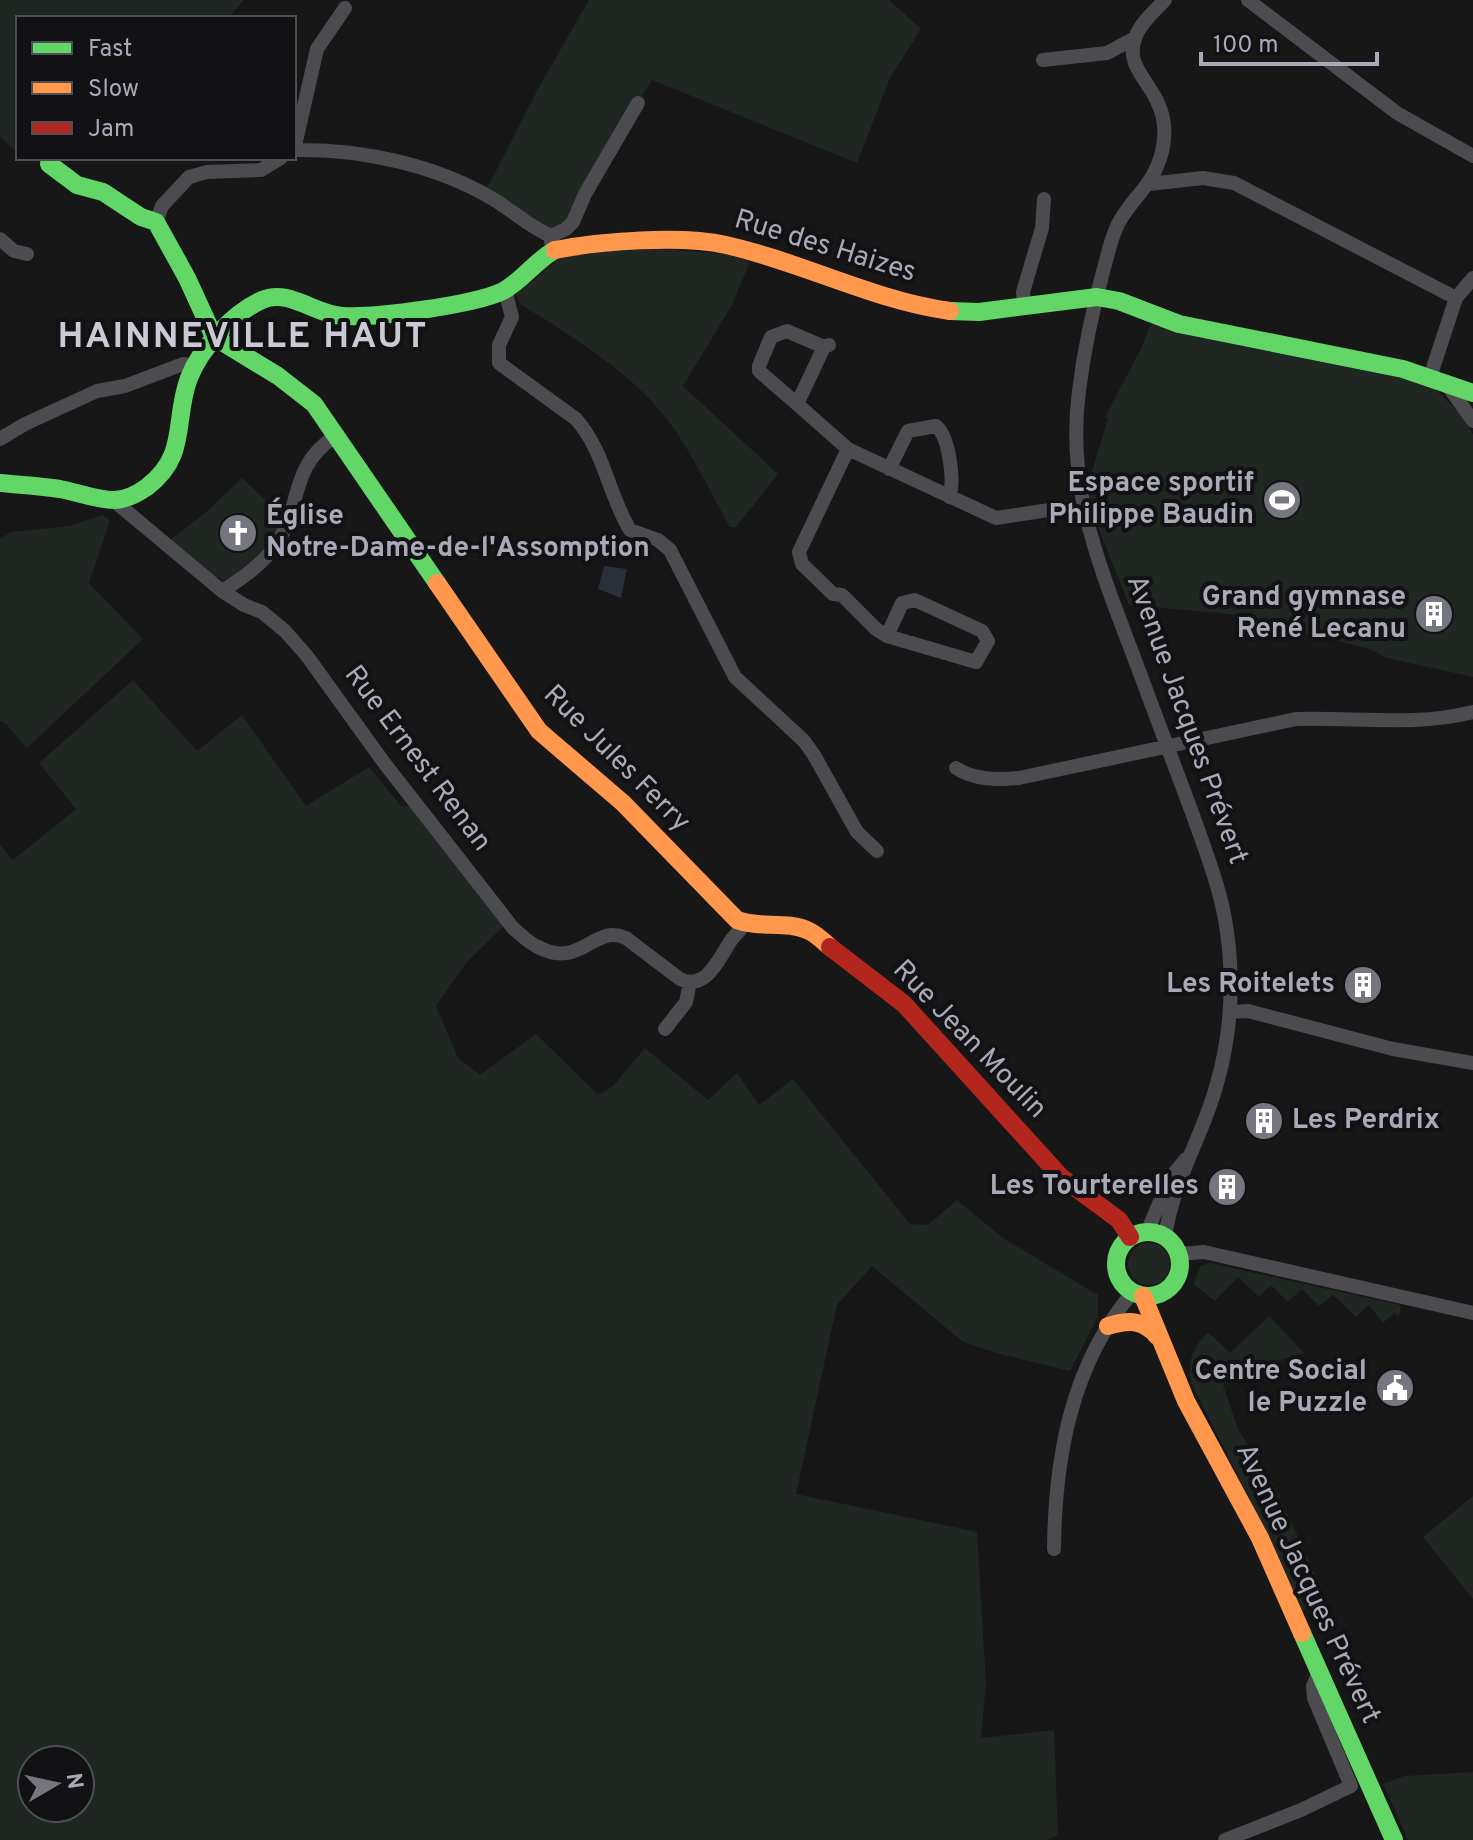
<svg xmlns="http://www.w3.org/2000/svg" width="1473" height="1840" font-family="Overpass,sans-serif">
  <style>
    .green { fill: #202621; fill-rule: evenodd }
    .water { fill: #2b2f39 }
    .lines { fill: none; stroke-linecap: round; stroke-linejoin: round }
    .street { stroke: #4b4b50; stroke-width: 14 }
    .fast { stroke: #63d668; stroke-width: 18 }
    .slow { stroke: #ff974d; stroke-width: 18 }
    .jam { stroke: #b3261e; stroke-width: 18 }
    .labels { text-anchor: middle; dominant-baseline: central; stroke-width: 8; stroke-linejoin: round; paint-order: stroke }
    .street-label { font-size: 28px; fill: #a9a9b8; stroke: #121113 }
    .poi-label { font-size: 28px; font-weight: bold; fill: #a9a9b8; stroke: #121113; text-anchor: end }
    .district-label { font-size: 36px; font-weight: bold; letter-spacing: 2px; fill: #cacad4; stroke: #121113 }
  </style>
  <rect width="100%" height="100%" fill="#171717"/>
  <path class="green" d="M 0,0 L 244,0 L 228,18 L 18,18 L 18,153 L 0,137 Z
    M 589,0 L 889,0 L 921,29 L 890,78 L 857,163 L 652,80 L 615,139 L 573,222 L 551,236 L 484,194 L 538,89 Z
    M 662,249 L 727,254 L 750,262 L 732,305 L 683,386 L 778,474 L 736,527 L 730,527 C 711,494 694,457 672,426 C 635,374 573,337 520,304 L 516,294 L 559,259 L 574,252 Z
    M 1151,323 L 1430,384 L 1464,418 L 1473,435 L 1473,677 L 1387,658 L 1370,649 L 1229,614 L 1129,605 L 1094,517 L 1088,484 L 1108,419 L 1105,417 L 1141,349 Z
    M 242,478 L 285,519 L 274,542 L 239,575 L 224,580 L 213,576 L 170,540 L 204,514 Z
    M 102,515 L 110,520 L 89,583 L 143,639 L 27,748 L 6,724 L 0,721 L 0,539 L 11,532 L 70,526 Z
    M 133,680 L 197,751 L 242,715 L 306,806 L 369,767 L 402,807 L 411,805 L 504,926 L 466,963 L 436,1006 L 458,1058 L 480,1075 L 536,1034 L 598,1095 L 613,1086 L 645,1048 L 708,1100 L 737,1073 L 759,1105 L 793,1079 L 910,1224 L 928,1225 L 957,1200 L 1003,1238 L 1098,1295 L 1098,1317 L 1070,1371 L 1000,1354 L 963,1342 L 872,1266 L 837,1305 L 796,1494 L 977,1532 L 986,1684 L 981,1738 L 1054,1730 L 1058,1835 L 1048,1840 L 0,1840 L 0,845 L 13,860 L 76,809 L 39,763 ZM 32,1760 L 80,1760 L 80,1808 L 32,1808 Z
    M1128 1264a21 21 0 1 1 42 0a21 21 0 1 1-42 0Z
    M 1210,1263 L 1400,1305 L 1401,1312 L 1398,1316 L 1394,1313 L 1383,1323 L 1369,1305 L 1356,1317 L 1333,1295 L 1319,1306 L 1302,1289 L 1288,1302 L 1271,1285 L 1259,1297 L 1238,1277 L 1215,1301 L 1193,1284 L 1201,1266 Z
    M 1269,1316 L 1304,1353 L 1233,1374 L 1223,1385 L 1238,1429 L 1274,1485 L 1323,1591 L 1313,1604 L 1300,1612 L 1249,1497 L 1191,1383 C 1187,1361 1193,1347 1208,1332 L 1230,1353 Z
    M 1473,1496 L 1473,1599 L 1423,1537 Z
    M 1473,1772 L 1473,1840 L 1408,1840 L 1383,1784 L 1404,1776 Z"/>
  <path class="water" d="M 604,566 L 627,569 L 621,598 L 598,589 Z"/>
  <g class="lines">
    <path class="street" d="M 1165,0 C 1155,11 1141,22 1136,36 C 1124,63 1147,79 1157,101 C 1165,117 1166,135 1162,152 C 1153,187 1132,197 1118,224 C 1111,238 1108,254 1104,268 C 1093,308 1084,350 1079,391 C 1066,486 1099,565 1132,652 C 1153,707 1173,763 1194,818 C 1207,855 1222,893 1227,932 C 1236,997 1229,1058 1205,1119 C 1190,1158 1171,1194 1165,1237
      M 1248,0 L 1397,113 L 1473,156
      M 1043,60 L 1107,53 L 1135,38
      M 294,150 L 317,49 L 345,8
      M 296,150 C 362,149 436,165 493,199 C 513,211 530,227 551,236
      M 1149,184 L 1203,178 L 1234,183 L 1456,298
      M 156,222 L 162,206 L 189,177 L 207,172 L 261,170 L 281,158
      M 0,239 L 14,251 L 27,254
      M 551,242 L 551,236 L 566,229 L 573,222 L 585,194 L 638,103
      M 505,290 L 512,317 L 499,345 L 499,363 L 576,419 C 605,452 608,494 630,530 L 658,540 L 670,550 L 735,677 L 804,741 L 814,755 L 857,832 L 877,851
      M 1024,305 L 1023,292 L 1042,228 L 1044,199
      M 829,345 L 824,347 L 797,404 L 848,449 L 996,518 L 1082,505
      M 1430,377 L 1456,298 L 1473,278
      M 1448,386 L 1473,421
      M 797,404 L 759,371 L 759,366 L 771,337 L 787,331 L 824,347
      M 0,439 L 25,424 L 97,391 L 125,386 L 183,364 L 194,366
      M 848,449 L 799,552 L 802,564 L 833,594 L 842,595 L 876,629 L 887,636 L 976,662 L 988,641 L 982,631 L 915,600 L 902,603 L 887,636
      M 889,469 L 908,431 L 936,426 C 949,436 955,481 949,497
      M 113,500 L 222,591 L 244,605 L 262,612 L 285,631 L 307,656 L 385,764 L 513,928 C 521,935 529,943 538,947 C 581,970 594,923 626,938 L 680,979 C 707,992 720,956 732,939 C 736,934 741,929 745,924
      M 222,591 C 242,579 265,562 278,542 C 303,501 289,468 335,436
      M 956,768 C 974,780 997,780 1019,778 L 1296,719 C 1357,717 1413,727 1473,712
      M 1231,1012 L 1248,1011 L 1393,1049 L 1473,1063
      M 665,1029 L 686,1002 L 690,982
      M 1147,1232 L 1170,1178 L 1186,1159
      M 1179,1254 L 1204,1252 L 1473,1313
      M 1054,1549 C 1055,1458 1071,1364 1133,1292
      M 1225,1840 L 1301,1810 L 1351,1786 L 1314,1698 L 1313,1686 L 1319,1672"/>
    <path class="fast" d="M 49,164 L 77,185 L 103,192 L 141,217 L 156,222 L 187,278 L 214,337
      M 950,311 L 979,312 L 1097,297 L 1119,301 L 1179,324 L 1403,369 L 1473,393
      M 214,337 L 278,376 L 314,404 L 437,583
      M 0,483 C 20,485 40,486 60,489 C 77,492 96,500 114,500 C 126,500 137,494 147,487 C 189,455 173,420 189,378 C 200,349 233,313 262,300 C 289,288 315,315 343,316 C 376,318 474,305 503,291 C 522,281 536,260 555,250
      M1116 1264a32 32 0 1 1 64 0a32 32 0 1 1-64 0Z
      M 1302,1633 L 1394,1840"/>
    <path class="slow" d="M 555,250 C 600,241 682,235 726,245 C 802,262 872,300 950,311
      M 437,583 L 539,731 L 623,803 L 737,920 C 760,929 787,920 809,931 C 816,934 823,941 830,947
      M 1143,1296 L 1186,1401 L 1260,1538 L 1302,1633
      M 1108,1326 C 1128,1320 1143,1319 1157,1336"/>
    <path class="jam" d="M 830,947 L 904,1004 L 1061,1177 L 1119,1220 L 1130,1237"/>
  </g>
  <defs>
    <symbol id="stadium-disc" viewBox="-11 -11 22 22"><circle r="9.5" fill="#767680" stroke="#121113"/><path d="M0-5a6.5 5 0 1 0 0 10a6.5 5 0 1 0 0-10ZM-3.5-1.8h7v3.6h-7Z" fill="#fff"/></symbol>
    <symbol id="church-disc" viewBox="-11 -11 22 22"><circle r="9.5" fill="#767680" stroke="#121113"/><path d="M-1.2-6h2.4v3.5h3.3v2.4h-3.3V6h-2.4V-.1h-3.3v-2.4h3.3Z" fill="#fff"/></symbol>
    <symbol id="building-disc" viewBox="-11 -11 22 22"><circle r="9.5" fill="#767680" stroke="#121113"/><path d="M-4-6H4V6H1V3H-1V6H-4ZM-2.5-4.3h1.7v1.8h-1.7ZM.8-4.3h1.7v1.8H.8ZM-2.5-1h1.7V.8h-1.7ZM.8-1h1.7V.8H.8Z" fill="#fff"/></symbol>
    <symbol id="civic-disc" viewBox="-11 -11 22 22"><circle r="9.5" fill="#767680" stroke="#121113"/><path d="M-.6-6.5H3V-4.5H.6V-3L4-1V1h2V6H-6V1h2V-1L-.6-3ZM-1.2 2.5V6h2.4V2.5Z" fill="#fff"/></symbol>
  </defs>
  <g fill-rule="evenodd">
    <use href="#stadium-disc" x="1260" y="478" width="44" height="44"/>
    <use href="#church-disc" x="216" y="511" width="44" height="44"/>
    <use href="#building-disc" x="1412" y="592" width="44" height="44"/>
    <use href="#building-disc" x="1341" y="963" width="44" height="44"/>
    <use href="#building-disc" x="1242" y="1099" width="44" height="44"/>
    <use href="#building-disc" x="1205" y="1165" width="44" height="44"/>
    <use href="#civic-disc" x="1373" y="1366" width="44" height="44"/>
  </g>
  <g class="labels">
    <g class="street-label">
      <text transform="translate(825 247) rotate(17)">Rue des Haizes</text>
      <text transform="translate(1186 720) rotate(70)">Avenue Jacques Prévert</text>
      <text transform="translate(417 759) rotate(53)">Rue Ernest Renan</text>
      <text transform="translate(616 759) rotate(45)">Rue Jules Ferry</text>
      <text transform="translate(969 1040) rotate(46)">Rue Jean Moulin</text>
      <text transform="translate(1307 1584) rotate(65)">Avenue Jacques Prévert</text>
    </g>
    <g class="poi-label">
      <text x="1254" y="484">Espace sportif<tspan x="1254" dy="32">Philippe Baudin</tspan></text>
      <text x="266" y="517" text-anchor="start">Église<tspan x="266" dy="32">Notre-Dame-de-l'Assomption</tspan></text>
      <text x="1406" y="598">Grand gymnase<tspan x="1406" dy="32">René Lecanu</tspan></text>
      <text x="1335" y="985">Les Roitelets</text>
      <text x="1292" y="1121" text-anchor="start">Les Perdrix</text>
      <text x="1199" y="1187">Les Tourterelles</text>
      <text x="1367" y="1372">Centre Social<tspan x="1367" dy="32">le Puzzle</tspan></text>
    </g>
    <g class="district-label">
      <text x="243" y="338">HAINNEVILLE HAUT</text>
    </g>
  </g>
  <rect x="16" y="16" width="280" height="144" fill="#121113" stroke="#4e4e55" stroke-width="2"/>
  <rect x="32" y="42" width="40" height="12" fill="#63d668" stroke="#4e4e55" stroke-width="2"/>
  <text x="88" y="56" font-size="24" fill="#a9a9b8">Fast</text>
  <rect x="32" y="82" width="40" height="12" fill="#ff974d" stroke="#4e4e55" stroke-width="2"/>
  <text x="88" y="96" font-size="24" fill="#a9a9b8">Slow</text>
  <rect x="32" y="122" width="40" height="12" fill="#b3261e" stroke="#4e4e55" stroke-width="2"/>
  <text x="88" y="136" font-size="24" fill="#a9a9b8">Jam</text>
  <g transform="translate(56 1784) rotate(81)"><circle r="38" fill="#121113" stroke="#4e4e55" stroke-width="2"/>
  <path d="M0-6L14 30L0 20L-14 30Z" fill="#767680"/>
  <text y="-12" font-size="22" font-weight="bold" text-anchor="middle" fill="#a9a9b8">N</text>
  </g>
  <path d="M1201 52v12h176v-12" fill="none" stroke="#a9a9b8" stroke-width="4"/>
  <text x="1213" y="52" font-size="24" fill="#a9a9b8" stroke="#121113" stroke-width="6" paint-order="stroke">100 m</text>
</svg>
